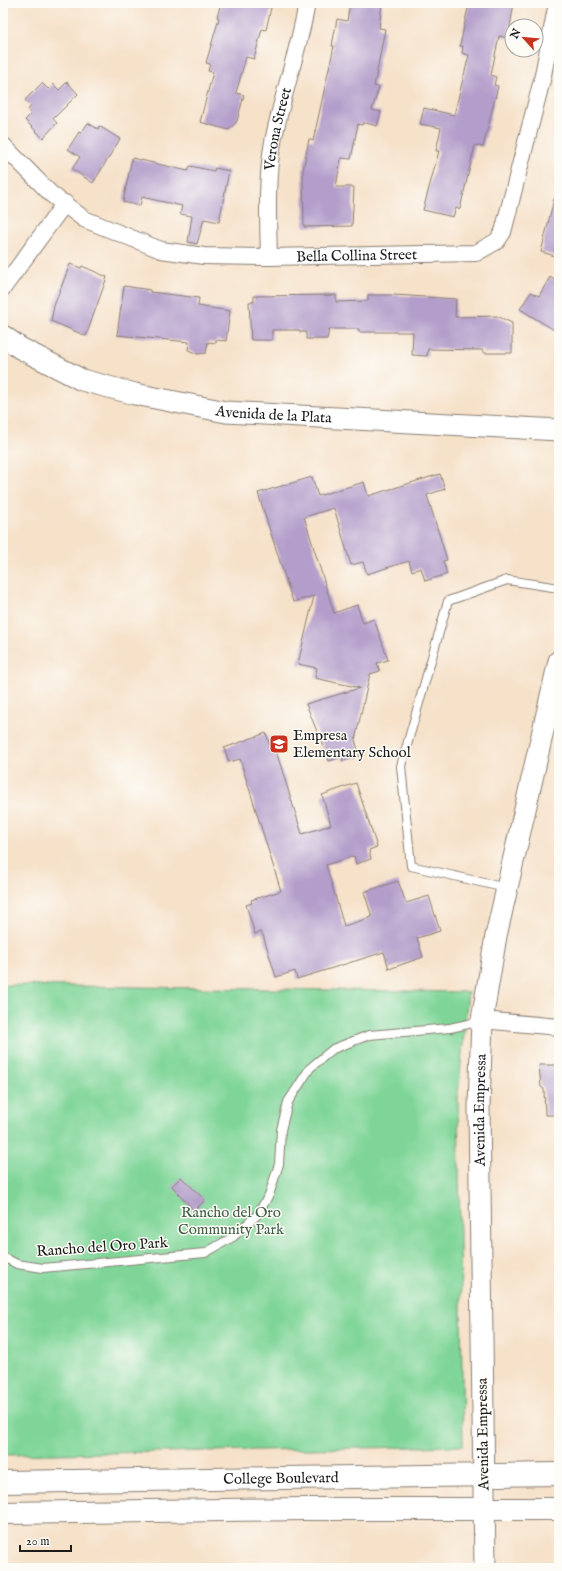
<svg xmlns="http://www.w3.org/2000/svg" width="562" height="1571" font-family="'IM FELL English',serif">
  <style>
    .green { fill: #7fd598; stroke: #4e785a }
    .building { fill: #b39dca }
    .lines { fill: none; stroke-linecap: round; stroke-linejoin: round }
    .service-casing { stroke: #897e72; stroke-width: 10 }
    .minor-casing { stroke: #897e72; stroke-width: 18 }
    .tertiary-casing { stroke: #897e72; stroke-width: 23 }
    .primary-casing { stroke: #897e72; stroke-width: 24 }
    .service { stroke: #fff; stroke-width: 8 }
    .minor { stroke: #fff; stroke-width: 16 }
    .tertiary { stroke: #fff; stroke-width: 21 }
    .primary { stroke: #fff; stroke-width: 22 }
    .labels { text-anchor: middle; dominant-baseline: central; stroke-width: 3; stroke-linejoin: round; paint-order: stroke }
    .street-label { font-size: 15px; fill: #1c1c1c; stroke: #fdfcf7 }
    .poi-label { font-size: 15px; fill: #1c1c1c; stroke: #fdfcf7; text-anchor: start }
    .park-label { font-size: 15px; fill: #3f5d47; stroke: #fdfcf7 }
  </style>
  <rect width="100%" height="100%" fill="#fdfcf7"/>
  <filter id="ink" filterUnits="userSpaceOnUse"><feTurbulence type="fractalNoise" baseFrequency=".025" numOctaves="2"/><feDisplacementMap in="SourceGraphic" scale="8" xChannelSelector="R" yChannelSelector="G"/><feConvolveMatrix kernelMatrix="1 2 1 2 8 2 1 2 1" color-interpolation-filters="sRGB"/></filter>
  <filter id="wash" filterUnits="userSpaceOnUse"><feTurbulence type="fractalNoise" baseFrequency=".012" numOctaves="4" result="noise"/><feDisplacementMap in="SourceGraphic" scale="16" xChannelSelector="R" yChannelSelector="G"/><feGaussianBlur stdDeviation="0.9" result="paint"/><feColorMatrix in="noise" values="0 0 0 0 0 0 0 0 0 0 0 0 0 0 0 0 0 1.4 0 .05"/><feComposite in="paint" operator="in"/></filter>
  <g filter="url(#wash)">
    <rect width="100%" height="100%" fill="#f6e1c9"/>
    <path class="green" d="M 3,985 L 468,992 L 458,1095 L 463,1446 L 3,1455 Z"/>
    <g id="blocks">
      <path class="building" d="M 221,3 L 272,3 L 266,30 L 262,29 L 254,59 L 246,57 L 236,93 L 244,95 L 237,121 L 229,130 L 200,122 L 213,72 L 208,71 L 210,64 L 206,63 L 219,18 L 217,17 Z
        M 350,3 L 382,3 L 379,28 L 385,29 L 374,86 L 379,87 L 372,110 L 381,112 L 377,126 L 366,123 L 363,123 L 362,125 L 358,124 L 351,159 L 341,158 L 336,187 L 354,187 L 352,226 L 304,227 L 303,171 L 309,139 L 313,141 L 334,46 L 332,46 L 337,19 L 347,21 Z
        M 469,3 L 514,3 L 508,38 L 499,36 L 491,75 L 496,77 L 494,85 L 498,86 L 483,147 L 475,145 L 460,209 L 456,208 L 453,217 L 423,210 L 439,151 L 436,151 L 441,128 L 420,124 L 424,108 L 454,115 L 469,55 L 462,53 L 463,46 L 460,46 Z
        M 67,82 L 78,94 L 53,119 L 57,123 L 43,138 L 25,120 L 31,114 L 28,110 L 31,106 L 25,100 L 42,83 L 48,89 L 53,84 L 59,90 Z
        M 88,123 L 98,129 L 99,126 L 120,139 L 93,183 L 72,169 L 80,157 L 68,149 L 79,132 L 81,133 Z
        M 132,158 L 188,171 L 190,166 L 214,171 L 215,168 L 229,171 L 219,222 L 204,219 L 197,244 L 188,242 L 192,216 L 180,214 L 182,206 L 142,197 L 140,206 L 123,202 Z
        M 554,199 L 559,200 L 559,257 L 541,252 Z
        M 70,264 L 81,268 L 82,266 L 107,277 L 86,336 L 51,321 L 54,306 Z
        M 550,277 L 559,283 L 559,333 L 520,309 L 531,292 L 539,296 Z
        M 124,286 L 150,290 L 150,292 L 199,298 L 198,306 L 230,311 L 226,341 L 216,340 L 216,343 L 208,342 L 206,353 L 198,354 L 188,350 L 189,342 L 117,335 Z
        M 336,295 L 336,302 L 368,301 L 368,295 L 395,295 L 456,299 L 455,317 L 497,316 L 512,323 L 512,353 L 483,353 L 483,350 L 428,349 L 427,356 L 412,355 L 413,332 L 359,332 L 359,329 L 329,329 L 327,339 L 306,339 L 306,332 L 300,332 L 300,330 L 272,330 L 272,340 L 251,340 L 249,302 L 254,302 L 254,296 Z
        M 440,474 L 445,489 L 427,495 L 447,560 L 443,561 L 447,574 L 425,581 L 421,568 L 412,571 L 409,561 L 367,574 L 363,562 L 351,565 L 334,508 L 304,517 L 334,613 L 357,605 L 363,623 L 374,619 L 388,660 L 377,663 L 380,671 L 370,674 L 355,740 L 360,756 L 343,761 L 342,757 L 329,761 L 306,704 L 360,688 L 315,678 L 317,668 L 298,664 L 314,596 L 293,602 L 258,493 L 312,477 L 318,496 L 364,482 L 368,496 Z
        M 266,733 L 272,752 L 276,751 L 302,834 L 331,825 L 322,795 L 356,783 L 377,847 L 369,850 L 371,859 L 356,864 L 354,856 L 326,865 L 344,926 L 372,917 L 364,892 L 398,881 L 406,903 L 429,896 L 440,931 L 417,938 L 423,957 L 389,969 L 384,952 L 297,979 L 295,971 L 276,977 L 263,935 L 261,932 L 255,934 L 246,905 L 252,903 L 251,900 L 281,891 L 240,759 L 229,762 L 224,748 Z
        M 539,1065 L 559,1065 L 559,1115 L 545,1115 L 544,1089 L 541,1087 Z
        M 181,1177 L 205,1200 L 194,1211 L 172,1186 Z"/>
    </g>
  </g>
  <g filter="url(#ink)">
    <use href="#blocks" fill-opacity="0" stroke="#897e72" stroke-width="1"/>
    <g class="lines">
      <defs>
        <path id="service" d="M 506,888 L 411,866 L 401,766 L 448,601 L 507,580 L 559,588
          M 3,1257 L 17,1264 L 43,1268 L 205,1253 L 233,1237 L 257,1215 L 269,1195 L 279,1164 L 281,1130 L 288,1102 L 310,1068 L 333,1049 L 369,1035 L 450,1028 L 482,1021"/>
        <g id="minor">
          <path id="s1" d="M 3,145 L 51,194 L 84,219 L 161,250 L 204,256 L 269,257 L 476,253 L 497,241 L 503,232 L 542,80 L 557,3"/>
          <path id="s2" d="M 269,257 C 268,218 266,179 273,142 C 282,95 299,50 307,3"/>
          <path d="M 3,288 L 65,203"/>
          <path d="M 482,1020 L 559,1027"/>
        </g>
        <g id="tertiary">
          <path id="s3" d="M 3,336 L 20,348 L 82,380 L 135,394 L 226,412 L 559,430"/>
          <path id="s4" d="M 485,1568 L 479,1107 L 482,1020 L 496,936 L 559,661"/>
        </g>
        <g id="primary">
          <path id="s5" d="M 3,1482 L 559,1474"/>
          <path d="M 3,1513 L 304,1509 L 559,1509"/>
        </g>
      </defs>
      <use href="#service" class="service-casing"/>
      <use href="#minor" class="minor-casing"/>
      <use href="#tertiary" class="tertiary-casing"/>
      <use href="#primary" class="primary-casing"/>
      <use href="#service" class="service"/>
      <use href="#minor" class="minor"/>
      <use href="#tertiary" class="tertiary"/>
      <use href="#primary" class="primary"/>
    </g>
  </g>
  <defs>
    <symbol id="school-square" viewBox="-11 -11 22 22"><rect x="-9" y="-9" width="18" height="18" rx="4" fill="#c8321e" stroke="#fdfcf7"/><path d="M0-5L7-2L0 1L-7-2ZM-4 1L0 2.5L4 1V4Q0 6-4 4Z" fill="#fff"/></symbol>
  </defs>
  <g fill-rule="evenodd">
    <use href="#school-square" x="268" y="733" width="22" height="22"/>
  </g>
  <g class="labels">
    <g class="street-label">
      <text stroke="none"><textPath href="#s2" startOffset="129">Verona Street</textPath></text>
      <text stroke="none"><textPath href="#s1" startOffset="389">Bella Collina Street</textPath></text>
      <text stroke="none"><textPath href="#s3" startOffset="286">Avenida de la Plata</textPath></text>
      <text stroke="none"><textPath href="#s4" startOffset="458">Avenida Empressa</textPath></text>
      <text transform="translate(102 1247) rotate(-4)">Rancho del Oro Park</text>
      <text transform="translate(483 1434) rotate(-91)">Avenida Empressa</text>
      <text stroke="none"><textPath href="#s5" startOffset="278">College Boulevard</textPath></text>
    </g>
    <g class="poi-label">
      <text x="293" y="735">Empresa<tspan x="293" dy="17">Elementary School</tspan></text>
    </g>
    <g class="park-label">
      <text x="231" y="1212">Rancho del Oro<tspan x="231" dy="17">Community Park</tspan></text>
    </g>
  </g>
  <rect width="562" height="1571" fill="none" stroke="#fdfcf7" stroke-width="16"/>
  <g transform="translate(524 38) rotate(297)"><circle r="19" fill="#fdfcf7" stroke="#a3a29f"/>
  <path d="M0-3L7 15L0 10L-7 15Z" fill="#c8321e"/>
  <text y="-6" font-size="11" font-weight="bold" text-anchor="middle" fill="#1c1c1c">N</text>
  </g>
  <path d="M20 1545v6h51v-6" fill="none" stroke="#1c1c1c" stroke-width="2"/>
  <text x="26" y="1545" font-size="12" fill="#1c1c1c" stroke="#fdfcf7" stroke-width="3" paint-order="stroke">20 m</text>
</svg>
